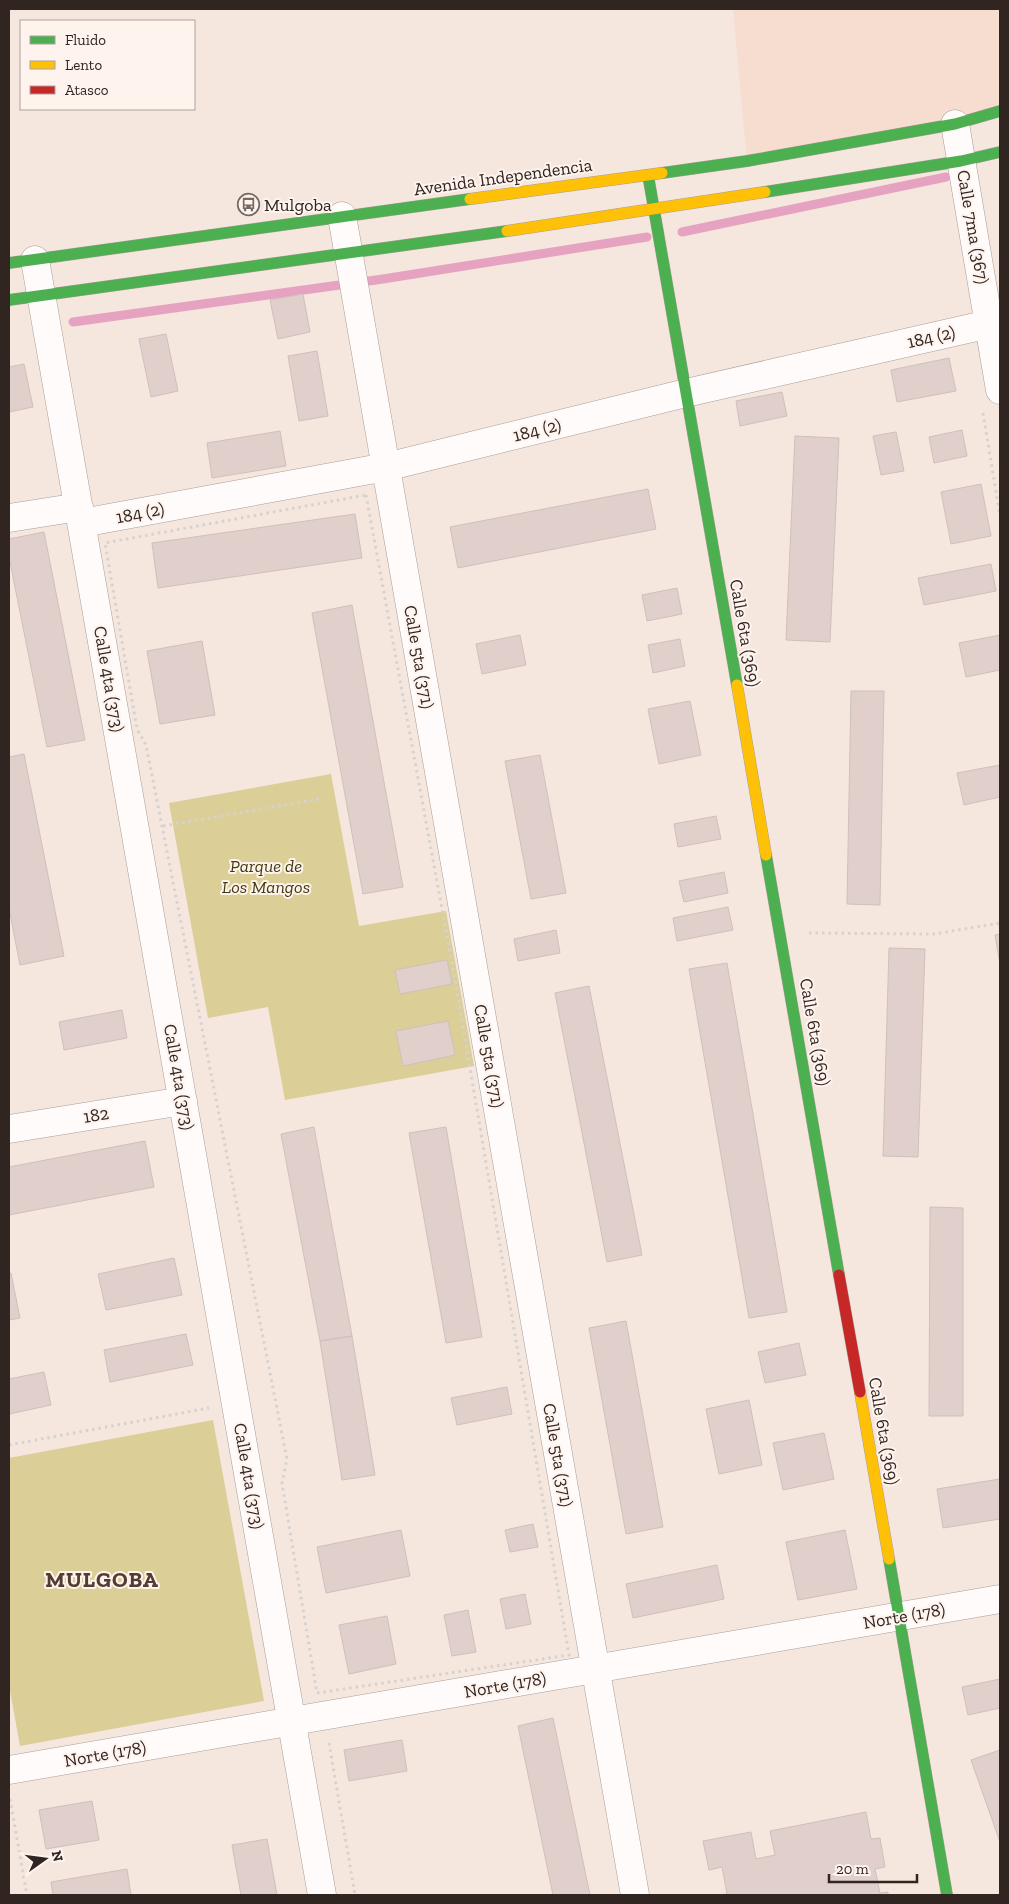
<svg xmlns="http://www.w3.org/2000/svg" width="1009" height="1904" font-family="'Zilla Slab',serif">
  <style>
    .built { fill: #f7dcd0 }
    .green { fill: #dbce97 }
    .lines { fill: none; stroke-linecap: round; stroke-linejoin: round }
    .stream { stroke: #e6a3c1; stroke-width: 9 }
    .building { fill: #e1cfcb; stroke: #cdc1bd }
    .street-casing { stroke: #aa9e98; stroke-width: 29 }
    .fast-casing { stroke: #aa9e98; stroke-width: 12 }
    .slow-casing { stroke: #aa9e98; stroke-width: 12 }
    .jam-casing { stroke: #aa9e98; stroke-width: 12 }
    .path { stroke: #d6d2d0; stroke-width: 3; stroke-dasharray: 2.5 4; stroke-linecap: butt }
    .street { stroke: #fefbfa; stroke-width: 28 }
    .fast { stroke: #4caf50; stroke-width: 11 }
    .slow { stroke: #ffc107; stroke-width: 11 }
    .jam { stroke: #c62828; stroke-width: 11 }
    .labels { text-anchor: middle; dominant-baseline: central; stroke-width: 4; stroke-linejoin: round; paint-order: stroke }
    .street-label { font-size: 18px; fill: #302521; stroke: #fff3ee }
    .poi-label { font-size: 18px; fill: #302521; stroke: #fff3ee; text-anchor: start }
    .park-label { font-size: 18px; font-style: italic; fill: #423c11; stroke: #fff3ee }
    .district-label { font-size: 22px; font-weight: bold; letter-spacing: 1px; fill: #533d33; stroke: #fff3ee }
  </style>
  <rect width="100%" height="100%" fill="#f5e6de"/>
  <path class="built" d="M 733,9 L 1000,9 L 1000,111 L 747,161 Z"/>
  <path class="green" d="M 331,774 L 359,926 L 446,911 L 474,1066 L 285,1100 L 268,1007 L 208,1018 L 169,803 Z
    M 213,1420 L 264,1701 L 20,1746 L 9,1685 L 9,1458 Z"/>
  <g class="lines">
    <path class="stream" d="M 682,232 L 946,177
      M 73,322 L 383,279 L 647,237"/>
  </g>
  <path class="building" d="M 303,294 L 310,332 L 278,339 L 270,300 Z
    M 166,334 L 178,391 L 151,397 L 139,339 Z
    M 317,351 L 328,416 L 299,421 L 288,356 Z
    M 949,358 L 956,391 L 897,402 L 891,370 Z
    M 24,364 L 33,407 L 9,412 L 9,367 Z
    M 782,392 L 787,416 L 740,426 L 736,401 Z
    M 962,430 L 967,456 L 934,463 L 929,437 Z
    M 280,431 L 286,466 L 212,478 L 207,443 Z
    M 896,432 L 904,471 L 881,475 L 873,436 Z
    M 795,436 L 839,438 L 830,642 L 786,640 Z
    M 981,484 L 991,536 L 951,544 L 941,492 Z
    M 648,489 L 656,529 L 458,568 L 450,527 Z
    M 355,514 L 362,558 L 158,588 L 152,543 Z
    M 44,532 L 85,740 L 47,747 L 9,557 L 9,539 Z
    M 991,564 L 996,591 L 924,605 L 918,578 Z
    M 677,588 L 682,614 L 647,621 L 642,595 Z
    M 352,605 L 403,887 L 363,894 L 312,613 Z
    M 520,635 L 526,665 L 482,674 L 476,644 Z
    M 1000,635 L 1000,670 L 966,677 L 959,643 Z
    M 680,639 L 685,666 L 653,673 L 648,645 Z
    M 202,641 L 215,715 L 160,724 L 147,651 Z
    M 851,691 L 884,691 L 880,905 L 847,904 Z
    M 690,701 L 701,755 L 659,764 L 648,709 Z
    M 24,754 L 64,956 L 20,965 L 9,908 L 9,757 Z
    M 540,755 L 566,893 L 531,899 L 505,761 Z
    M 1000,765 L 1000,797 L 964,805 L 957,773 Z
    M 716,816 L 721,839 L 678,847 L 674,824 Z
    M 724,872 L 728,893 L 684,902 L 679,881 Z
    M 728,907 L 733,930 L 677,941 L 673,918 Z
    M 556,930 L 560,953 L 518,961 L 514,939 Z
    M 1000,934 L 1000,964 L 995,935 Z
    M 889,948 L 925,949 L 918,1157 L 883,1156 Z
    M 447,960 L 452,984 L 400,994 L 395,970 Z
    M 727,963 L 787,1312 L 749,1318 L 689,969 Z
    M 589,986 L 642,1255 L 607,1262 L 555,993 Z
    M 122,1010 L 127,1038 L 64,1050 L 59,1022 Z
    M 448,1021 L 455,1055 L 403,1066 L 396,1031 Z
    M 314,1127 L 352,1336 L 320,1341 L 281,1134 Z
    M 446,1127 L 482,1337 L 446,1343 L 409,1133 Z
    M 145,1141 L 154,1187 L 9,1215 L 9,1167 Z
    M 930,1207 L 963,1208 L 963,1416 L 929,1416 Z
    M 174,1258 L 182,1295 L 106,1310 L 98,1274 Z
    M 9,1273 L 11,1273 L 20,1318 L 9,1320 Z
    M 626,1321 L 663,1527 L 626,1534 L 589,1328 Z
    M 186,1334 L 193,1365 L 110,1382 L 104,1350 Z
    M 352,1336 L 375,1475 L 342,1480 L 320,1341 Z
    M 799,1343 L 806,1375 L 765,1383 L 758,1352 Z
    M 44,1372 L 51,1405 L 9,1414 L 9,1379 Z
    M 507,1387 L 512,1414 L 457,1425 L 451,1398 Z
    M 749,1400 L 762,1465 L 719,1474 L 706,1409 Z
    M 824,1433 L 834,1479 L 783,1490 L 773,1443 Z
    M 1000,1479 L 1000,1519 L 943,1528 L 937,1489 Z
    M 533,1524 L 538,1547 L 510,1552 L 505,1530 Z
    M 401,1530 L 410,1576 L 326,1593 L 317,1547 Z
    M 845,1530 L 857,1589 L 798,1600 L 786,1542 Z
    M 717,1565 L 724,1599 L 633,1618 L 626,1584 Z
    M 525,1594 L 531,1624 L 506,1629 L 500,1599 Z
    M 468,1610 L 476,1652 L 452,1656 L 444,1615 Z
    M 387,1616 L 396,1664 L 349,1674 L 339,1625 Z
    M 1000,1679 L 1000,1708 L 968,1715 L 962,1687 Z
    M 553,1718 L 590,1895 L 553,1895 L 518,1726 Z
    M 402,1740 L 407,1771 L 349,1781 L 344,1750 Z
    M 1000,1750 L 1000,1842 L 971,1760 Z
    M 92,1801 L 99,1840 L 46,1849 L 39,1810 Z
    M 866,1812 L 871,1839 L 880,1838 L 885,1867 L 875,1869 L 880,1893 L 888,1892 L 888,1895 L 720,1895 L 727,1894 L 722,1867 L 709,1870 L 703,1841 L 751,1832 L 756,1859 L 775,1855 L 770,1831 Z
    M 267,1839 L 277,1895 L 241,1895 L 232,1845 Z
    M 127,1869 L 131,1895 L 53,1895 L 51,1882 Z"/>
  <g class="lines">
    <defs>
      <path id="street" d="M 955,124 L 1000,390
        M 342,216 L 635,1895
        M 35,260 L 322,1895
        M 9,518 L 79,507
        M 82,523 L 386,467 L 686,393 L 989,324
        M 9,1129 L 183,1101
        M 9,1770 L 1000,1599"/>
      <path id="fast" d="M 662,173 L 747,161 L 955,124 L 1000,111
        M 648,175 L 737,685
        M 765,192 L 961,161 L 1000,152
        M 9,263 L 470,199
        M 9,300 L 507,231
        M 766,855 L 839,1275
        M 889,1559 L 947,1895"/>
      <path id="slow" d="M 470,199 L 662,173
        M 507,231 L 765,192
        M 737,685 L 766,855
        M 860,1392 L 889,1559"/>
      <path id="jam" d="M 839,1275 L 860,1392"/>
    </defs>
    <use href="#street" class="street-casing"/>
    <use href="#fast" class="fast-casing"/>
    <use href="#slow" class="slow-casing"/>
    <use href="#jam" class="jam-casing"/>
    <path class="path" d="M 983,413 L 1000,516
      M 366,495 L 456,985 L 569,1655 L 317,1693 L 282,1483 L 287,1459 L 146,745 L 137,729 L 105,543 Z
      M 163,826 L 320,799
      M 809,933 L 934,934 L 1000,923
      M 9,1445 L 209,1408
      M 329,1743 L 355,1895
      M 10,1799 L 27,1895"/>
    <use href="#street" class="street"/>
    <use href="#fast" class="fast"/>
    <use href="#slow" class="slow"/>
    <use href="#jam" class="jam"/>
  </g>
  <defs>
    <symbol id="bus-ring" viewBox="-11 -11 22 22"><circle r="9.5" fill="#fff3ee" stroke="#756963" stroke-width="1.5"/><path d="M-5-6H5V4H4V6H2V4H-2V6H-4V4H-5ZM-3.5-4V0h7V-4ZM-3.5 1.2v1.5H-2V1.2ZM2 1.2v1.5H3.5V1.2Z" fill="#756963"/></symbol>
  </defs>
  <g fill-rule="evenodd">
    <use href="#bus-ring" x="236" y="192" width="25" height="25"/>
  </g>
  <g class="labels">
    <g class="street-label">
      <text transform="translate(503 177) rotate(-8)">Avenida Independencia</text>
      <text transform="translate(973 227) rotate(80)">Calle 7ma (367)</text>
      <text transform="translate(931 337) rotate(-13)">184 (2)</text>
      <text transform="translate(537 430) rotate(-14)">184 (2)</text>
      <text transform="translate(140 513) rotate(-11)">184 (2)</text>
      <text transform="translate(745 633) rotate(80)">Calle 6ta (369)</text>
      <text transform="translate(419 657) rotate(80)">Calle 5ta (371)</text>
      <text transform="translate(109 679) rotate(80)">Calle 4ta (373)</text>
      <text transform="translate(815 1032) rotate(80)">Calle 6ta (369)</text>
      <text transform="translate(489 1056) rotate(80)">Calle 5ta (371)</text>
      <text transform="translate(179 1077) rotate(80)">Calle 4ta (373)</text>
      <text transform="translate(96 1115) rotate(-9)">182</text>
      <text transform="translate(884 1431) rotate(80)">Calle 6ta (369)</text>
      <text transform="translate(558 1455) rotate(80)">Calle 5ta (371)</text>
      <text transform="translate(249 1476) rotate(80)">Calle 4ta (373)</text>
      <text transform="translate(904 1616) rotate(-10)">Norte (178)</text>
      <text transform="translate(505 1685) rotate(-10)">Norte (178)</text>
      <text transform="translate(105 1754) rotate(-10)">Norte (178)</text>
    </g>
    <g class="poi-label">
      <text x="264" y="205">Mulgoba</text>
    </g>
    <g class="park-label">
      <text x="266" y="866">Parque de<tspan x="266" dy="21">Los Mangos</tspan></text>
    </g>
    <g class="district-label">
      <text x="102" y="1579">MULGOBA</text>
    </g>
  </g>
  <rect width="1009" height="1904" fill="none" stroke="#302521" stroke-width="20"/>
  <rect x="20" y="20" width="175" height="90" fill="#fff3ee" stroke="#aca19c"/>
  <rect x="30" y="36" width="25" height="8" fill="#4caf50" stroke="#aca19c"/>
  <text x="65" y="45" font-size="15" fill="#302521">Fluido</text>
  <rect x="30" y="61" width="25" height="8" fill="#ffc107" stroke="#aca19c"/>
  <text x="65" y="70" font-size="15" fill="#302521">Lento</text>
  <rect x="30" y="86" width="25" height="8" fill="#c62828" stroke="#aca19c"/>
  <text x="65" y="95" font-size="15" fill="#302521">Atasco</text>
  <g transform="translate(45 1859) rotate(76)" stroke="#fff3ee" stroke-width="4" paint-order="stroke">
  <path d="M0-4L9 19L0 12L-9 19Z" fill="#302521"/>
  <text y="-8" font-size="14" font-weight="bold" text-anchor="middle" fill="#302521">N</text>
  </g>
  <path d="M829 1874v8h88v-8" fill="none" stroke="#302521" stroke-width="2.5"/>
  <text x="836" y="1874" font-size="15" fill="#302521" stroke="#fff3ee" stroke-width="4" paint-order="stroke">20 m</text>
</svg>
